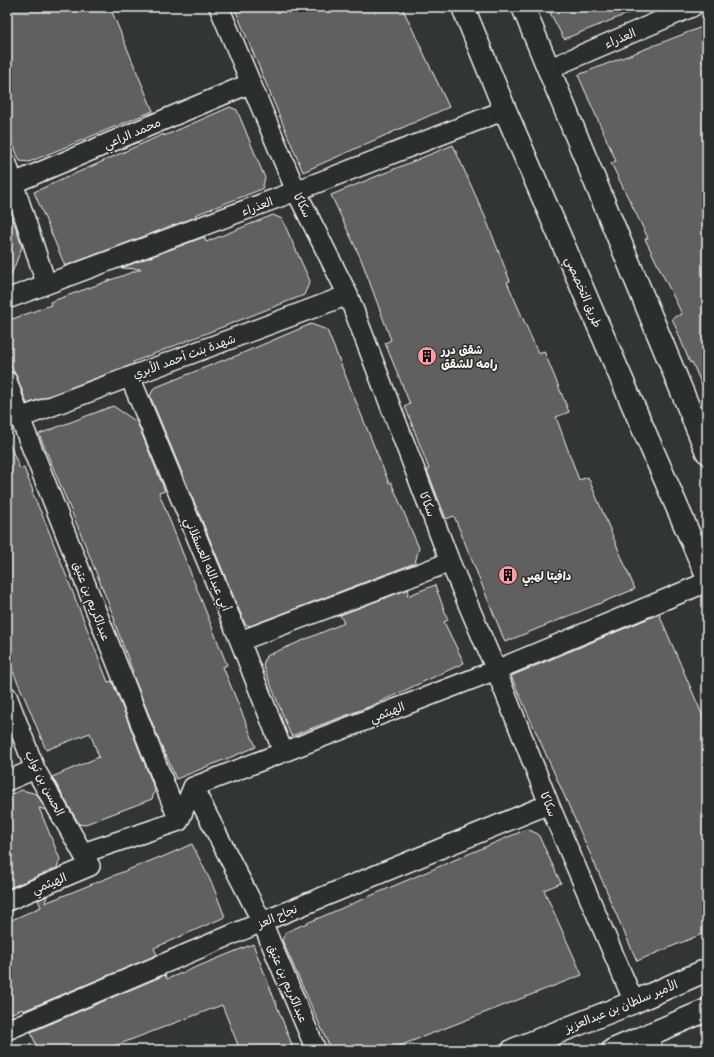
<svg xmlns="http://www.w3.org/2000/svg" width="714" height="1057" font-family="Delius,'Playpen Sans Arabic',sans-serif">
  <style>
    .building { fill: #5f605f; stroke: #f4f1e8 }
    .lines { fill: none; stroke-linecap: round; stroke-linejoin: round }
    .minor-casing { stroke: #f4f1e8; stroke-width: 22 }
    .tertiary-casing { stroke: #f4f1e8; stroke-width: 25 }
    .primary-casing { stroke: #f4f1e8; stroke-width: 25 }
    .minor { stroke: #2a2d2e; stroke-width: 19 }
    .tertiary { stroke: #2a2d2e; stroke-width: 22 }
    .primary { stroke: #2a2d2e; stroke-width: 22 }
    .labels { text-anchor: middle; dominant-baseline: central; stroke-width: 3; stroke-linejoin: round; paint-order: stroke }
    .street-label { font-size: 12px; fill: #f4f1e8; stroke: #2a2d2e }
    .poi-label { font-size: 12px; font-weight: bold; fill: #f4f1e8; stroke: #2a2d2e; text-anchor: start }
  </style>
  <rect width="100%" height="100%" fill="#323535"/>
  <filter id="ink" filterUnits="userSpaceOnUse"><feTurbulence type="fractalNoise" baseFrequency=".025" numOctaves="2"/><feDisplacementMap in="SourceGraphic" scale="8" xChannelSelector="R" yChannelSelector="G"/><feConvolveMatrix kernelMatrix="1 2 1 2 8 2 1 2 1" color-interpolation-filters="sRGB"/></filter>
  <g filter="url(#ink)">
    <path class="building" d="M 7,7 L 110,7 L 153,111 L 29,162 L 20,161 L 7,130 Z
      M 234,7 L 402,7 L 449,107 L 303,172 Z
      M 547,7 L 642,7 L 642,8 L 564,39 Z
      M 707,25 L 707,397 L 692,362 L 690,363 L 672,318 L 682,314 L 645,239 L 648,238 L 611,163 L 616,161 L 578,75 Z
      M 230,107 L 237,110 L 265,178 L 262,189 L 195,215 L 196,217 L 65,266 L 34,192 L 164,134 L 164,136 Z
      M 453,145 L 486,219 L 510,281 L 507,282 L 538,353 L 544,351 L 569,412 L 556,417 L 579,480 L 588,477 L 635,589 L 505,642 L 454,516 L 446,519 L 427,470 L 429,469 L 405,406 L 410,404 L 385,343 L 391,340 L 361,259 L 331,195 Z
      M 7,207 L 16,228 L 22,247 L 8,283 Z
      M 273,215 L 282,219 L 310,281 L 304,295 L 133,362 L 134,364 L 27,404 L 17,377 L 14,372 L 7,356 L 7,321 L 51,305 L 50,302 L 141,269 L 121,268 L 204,237 L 206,242 Z
      M 311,324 L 327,330 L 389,483 L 391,482 L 419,548 L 415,563 L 250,626 L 245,624 L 150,396 L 154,388 L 231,357 L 231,358 Z
      M 113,406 L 137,422 L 165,491 L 159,493 L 227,665 L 223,667 L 256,747 L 176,779 L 166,755 L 166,757 L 132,673 L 133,672 L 114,621 L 115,620 L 80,532 L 39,434 Z
      M 7,438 L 20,469 L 24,468 L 33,491 L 32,492 L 46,524 L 108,682 L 112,681 L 155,790 L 152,799 L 83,825 L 79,824 L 52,777 L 99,757 L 90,733 L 46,750 L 29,708 L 7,658 Z
      M 435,585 L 448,620 L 444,622 L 464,663 L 371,706 L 291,736 L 263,665 L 266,656 L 344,623 L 340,615 L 409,589 L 407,596 Z
      M 659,614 L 707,726 L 707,932 L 637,961 L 608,896 L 609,896 L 511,676 Z
      M 22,790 L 37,794 L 46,810 L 39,808 L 60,859 L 57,868 L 7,889 L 7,796 Z
      M 527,829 L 538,834 L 561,883 L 544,890 L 582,975 L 389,1050 L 331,1050 L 282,940 L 286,932 Z
      M 192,844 L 213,886 L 225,917 L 154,948 L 157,955 L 23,1011 L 22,1009 L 7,1015 L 7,922 L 41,907 L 38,900 L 47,896 L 45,903 L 160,857 L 160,858 Z
      M 253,944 L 294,1050 L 240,1050 L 222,1005 L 104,1050 L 38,1050 L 31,1032 L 165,975 L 167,979 Z"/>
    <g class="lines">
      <defs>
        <path id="minor" d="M 219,7 L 296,191 L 348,295 L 450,562 L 496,670 L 549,804 L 634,1002
          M 548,69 L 692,7
          M 7,164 L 46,283
          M 14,183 L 251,83
          M 7,299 L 296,191 L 505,110
          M 130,377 L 240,641 L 283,752
          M 7,381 L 20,418 L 179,821
          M 20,418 L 348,295
          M 240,641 L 450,562
          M 7,696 L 35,769 L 90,866 L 7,901
          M 7,781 L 35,769
          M 193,787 L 262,922 L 316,1050
          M 83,853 L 179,821 L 193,787 L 496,670 L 707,582
          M 7,1030 L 262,922 L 549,804
          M 647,1036 L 653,1050"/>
        <path id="tertiary" d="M 513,1050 L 634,1002 L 707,970
          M 613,1050 L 707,1010"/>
        <path id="primary" d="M 463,7 L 505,110 L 707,576
          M 523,7 L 707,452"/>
      </defs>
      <use href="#minor" class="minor-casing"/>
      <use href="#tertiary" class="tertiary-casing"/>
      <use href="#primary" class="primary-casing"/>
      <use href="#minor" class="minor"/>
      <use href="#tertiary" class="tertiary"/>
      <use href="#primary" class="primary"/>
    </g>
  </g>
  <defs>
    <symbol id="building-disc" viewBox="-11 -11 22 22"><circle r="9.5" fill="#ff9aa2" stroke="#2a2d2e"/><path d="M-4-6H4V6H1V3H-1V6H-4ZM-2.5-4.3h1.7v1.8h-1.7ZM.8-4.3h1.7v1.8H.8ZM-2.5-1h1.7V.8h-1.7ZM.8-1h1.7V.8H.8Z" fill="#111"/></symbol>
  </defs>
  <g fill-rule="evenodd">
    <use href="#building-disc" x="416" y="345" width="22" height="22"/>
    <use href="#building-disc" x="497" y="564" width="22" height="22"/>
  </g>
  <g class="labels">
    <g class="street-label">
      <text transform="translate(620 38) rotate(-23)">العذراء</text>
      <text transform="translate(132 133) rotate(-23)">محمد الراعي</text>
      <text transform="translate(303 205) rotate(64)">سكاكا</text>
      <text transform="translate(257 206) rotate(-20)">العذراء</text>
      <text transform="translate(584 292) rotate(67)">طريق التخصصي</text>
      <text transform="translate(184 356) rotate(-20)">شهدة بنت أحمد الأبري</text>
      <text transform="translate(428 504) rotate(69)">سكاكا</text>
      <text transform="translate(208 564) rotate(67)">أبي عبدالله العسقلاني</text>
      <text transform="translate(92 601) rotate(69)">عبدالكريم بن عتيق</text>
      <text transform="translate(387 712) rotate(-21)">الهيثمي</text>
      <text transform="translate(45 783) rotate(63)">الحسن بن ثواب</text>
      <text transform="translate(549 804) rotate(68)">سكاكا</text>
      <text transform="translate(49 883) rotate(-22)">الهيثمي</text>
      <text transform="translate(277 916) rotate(-23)">نجاح العز</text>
      <text transform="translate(288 983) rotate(67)">عبدالكريم بن عتيق</text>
      <text transform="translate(621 1006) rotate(-22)">الأمير سلطان بن عبدالعزيز</text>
    </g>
    <g class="poi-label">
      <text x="441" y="349">شقق درر<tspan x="441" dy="14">رامه للشقق</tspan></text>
      <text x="522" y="575">دافيتا لهبي</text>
    </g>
  </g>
  <rect width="714" height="1057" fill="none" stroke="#2a2d2e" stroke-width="24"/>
  <rect x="12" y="12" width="690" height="1033" fill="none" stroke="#f4f1e8" stroke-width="1.5" filter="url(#ink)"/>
</svg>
